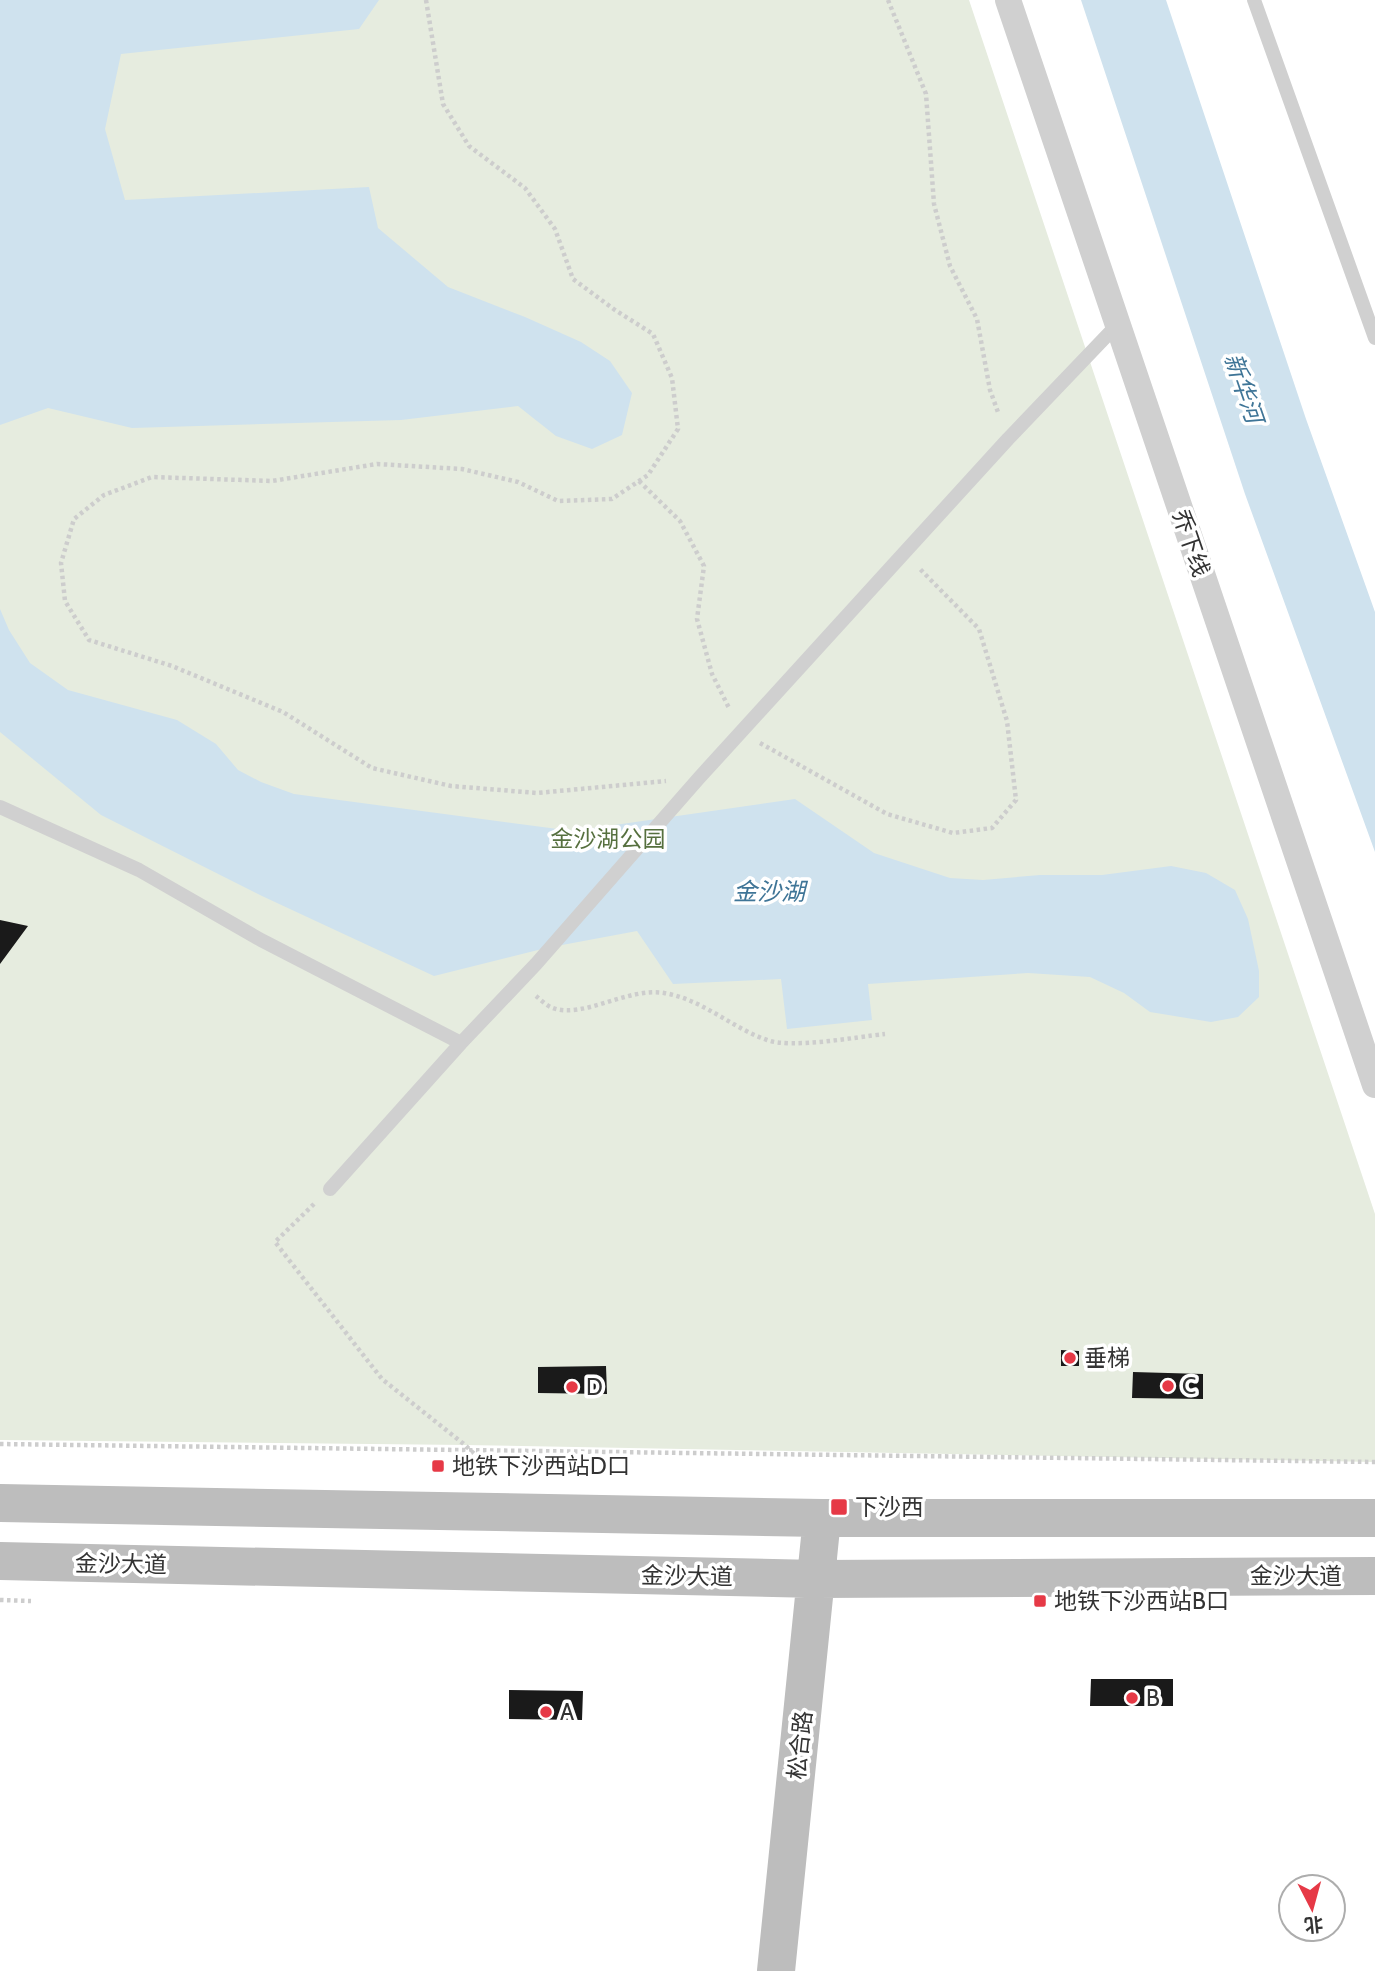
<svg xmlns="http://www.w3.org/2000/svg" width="1375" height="1971" font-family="Cabin,'Noto Sans SC',sans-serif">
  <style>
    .green { fill: #e6ecdf }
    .water { fill: #cfe2ee }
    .building { fill: #1a1a1a }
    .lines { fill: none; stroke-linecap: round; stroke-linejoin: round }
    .path { stroke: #cdcdcd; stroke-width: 4.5; stroke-dasharray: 3.5 3.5; stroke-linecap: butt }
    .lane { stroke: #d0d0d0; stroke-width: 14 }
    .street { stroke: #d0d0d0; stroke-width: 26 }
    .secondary { stroke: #bdbdbd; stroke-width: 38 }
    .poi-dot { fill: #e63946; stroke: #fff; stroke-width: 2.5 }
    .labels { text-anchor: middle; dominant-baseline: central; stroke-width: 7; stroke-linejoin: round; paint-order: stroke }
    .street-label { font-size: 23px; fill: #333; stroke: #fff }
    .park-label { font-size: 23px; fill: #56703f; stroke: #fff }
    .poi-label { font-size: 23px; fill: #333; stroke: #fff; text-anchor: start }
    .water-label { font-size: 24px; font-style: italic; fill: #3f7597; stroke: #fff }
  </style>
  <rect width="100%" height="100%" fill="#fff"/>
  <path class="green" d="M 0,0 L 969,0 L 1375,1214 L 1375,1462 L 465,1445 L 0,1440 Z"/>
  <path class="water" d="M 0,0 L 379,0 L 359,29 L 121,54 L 105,129 L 125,200 L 369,187 L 378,228 L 448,287 L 525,317 L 581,342 L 610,361 L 632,393 L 622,435 L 592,449 L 556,436 L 518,406 L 401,420 L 132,428 L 48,408 L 0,425 Z
    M 1081,0 L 1166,0 L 1306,419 L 1375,612 L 1375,852 L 1245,494 Z
    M 0,609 L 9,630 L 30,663 L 68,690 L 177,720 L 216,744 L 238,770 L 261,782 L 294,794 L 573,831 L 795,799 L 874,853 L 950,878 L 983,880 L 1040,875 L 1102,875 L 1171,866 L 1206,873 L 1235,890 L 1248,919 L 1259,971 L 1259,997 L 1238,1017 L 1211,1022 L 1150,1012 L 1124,993 L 1090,977 L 1028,973 L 868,984 L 872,1020 L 787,1029 L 781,979 L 673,984 L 637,931 L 546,948 L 434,976 L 262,896 L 101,815 L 0,732 Z"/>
  <path class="building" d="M 0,920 L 28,926 L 0,964 Z
    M 1061,1350 L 1079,1351 L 1079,1366 L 1061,1366 Z
    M 606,1366 L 607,1394 L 538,1393 L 538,1367 Z
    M 1133,1372 L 1203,1374 L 1203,1399 L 1132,1398 Z
    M 1091,1679 L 1173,1679 L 1173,1706 L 1090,1706 Z
    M 509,1690 L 583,1691 L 582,1720 L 509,1719 Z"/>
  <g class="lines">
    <path class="path" d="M 426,0 L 443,104 L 469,146 L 525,188 L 555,229 L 573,279 L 615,310 L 653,334 L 672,378 L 678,429 L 648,475 L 612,499 L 558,501 L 518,482 L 462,469 L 377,464 L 272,481 L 152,477 L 104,495 L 74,519 L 61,563 L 65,601 L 89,640 L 172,666 L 283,712 L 372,768 L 451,786 L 537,793 L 666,781
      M 888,0 L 926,94 L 934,204 L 950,266 L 977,319 L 990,390 L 999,415
      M 639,481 L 680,521 L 704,566 L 697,619 L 712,674 L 730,710
      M 760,743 L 887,814 L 953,833 L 992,828 L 1016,800 L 1007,721 L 979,629 L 919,568
      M 536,996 C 541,1000 547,1006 553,1008 C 583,1019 628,987 664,993 C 702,999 732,1028 767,1040 C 792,1049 856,1037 885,1034
      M 314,1204 L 275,1242 L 382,1379 L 465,1445 L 498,1477
      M 0,1444 L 1375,1462
      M 0,1600 L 31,1601"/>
    <path class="lane" d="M 1254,0 L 1375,338
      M 0,807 L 139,870 L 261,940 L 461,1043
      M 330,1189 L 461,1043 L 536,964 L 699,778 L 904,553 L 1008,439 L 1117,325"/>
    <path class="street" d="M 1008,0 L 1375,1085"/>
    <path class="secondary" d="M 0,1503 L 822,1518 L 1375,1518
      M 0,1561 L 817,1579 L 1375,1576
      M 776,1971 L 822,1518"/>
  </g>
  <g class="poi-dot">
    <circle cx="1070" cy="1358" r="7"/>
    <circle cx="1168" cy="1386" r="7"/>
    <circle cx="572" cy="1387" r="7"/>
    <rect x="431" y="1459" width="14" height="14" rx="3.5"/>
    <rect x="830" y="1498" width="18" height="18" rx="3.5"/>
    <rect x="1033" y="1594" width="14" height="14" rx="3.5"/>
    <circle cx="1132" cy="1698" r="7"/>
    <circle cx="546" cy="1712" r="7"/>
  </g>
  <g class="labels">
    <g class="street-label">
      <text transform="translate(1191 543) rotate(71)">乔下线</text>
      <text transform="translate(121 1564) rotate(1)">金沙大道</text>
      <text transform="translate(687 1576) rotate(1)">金沙大道</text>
      <text x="1296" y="1576">金沙大道</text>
      <text transform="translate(800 1745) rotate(-84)">松合路</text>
    </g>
    <g class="park-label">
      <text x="608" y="839">金沙湖公园</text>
    </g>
    <g class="poi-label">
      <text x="1084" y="1358">垂梯</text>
      <text x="1182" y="1386">C</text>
      <text x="586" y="1387">D</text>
      <text x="452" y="1466">地铁下沙西站D口</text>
      <text x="855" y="1507">下沙西</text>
      <text x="1054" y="1601">地铁下沙西站B口</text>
      <text x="1146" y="1698">B</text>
      <text x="560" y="1712">A</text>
    </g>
    <g class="water-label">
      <text transform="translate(1244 388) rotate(71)">新华河</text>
      <text x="769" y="891">金沙湖</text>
    </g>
  </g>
  <g transform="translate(1312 1908) rotate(174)"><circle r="33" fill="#ffffff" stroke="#adadad" stroke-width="2"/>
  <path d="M0-5L12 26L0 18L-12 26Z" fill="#e63946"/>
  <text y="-10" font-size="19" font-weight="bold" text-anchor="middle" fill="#333333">北</text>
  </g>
</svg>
